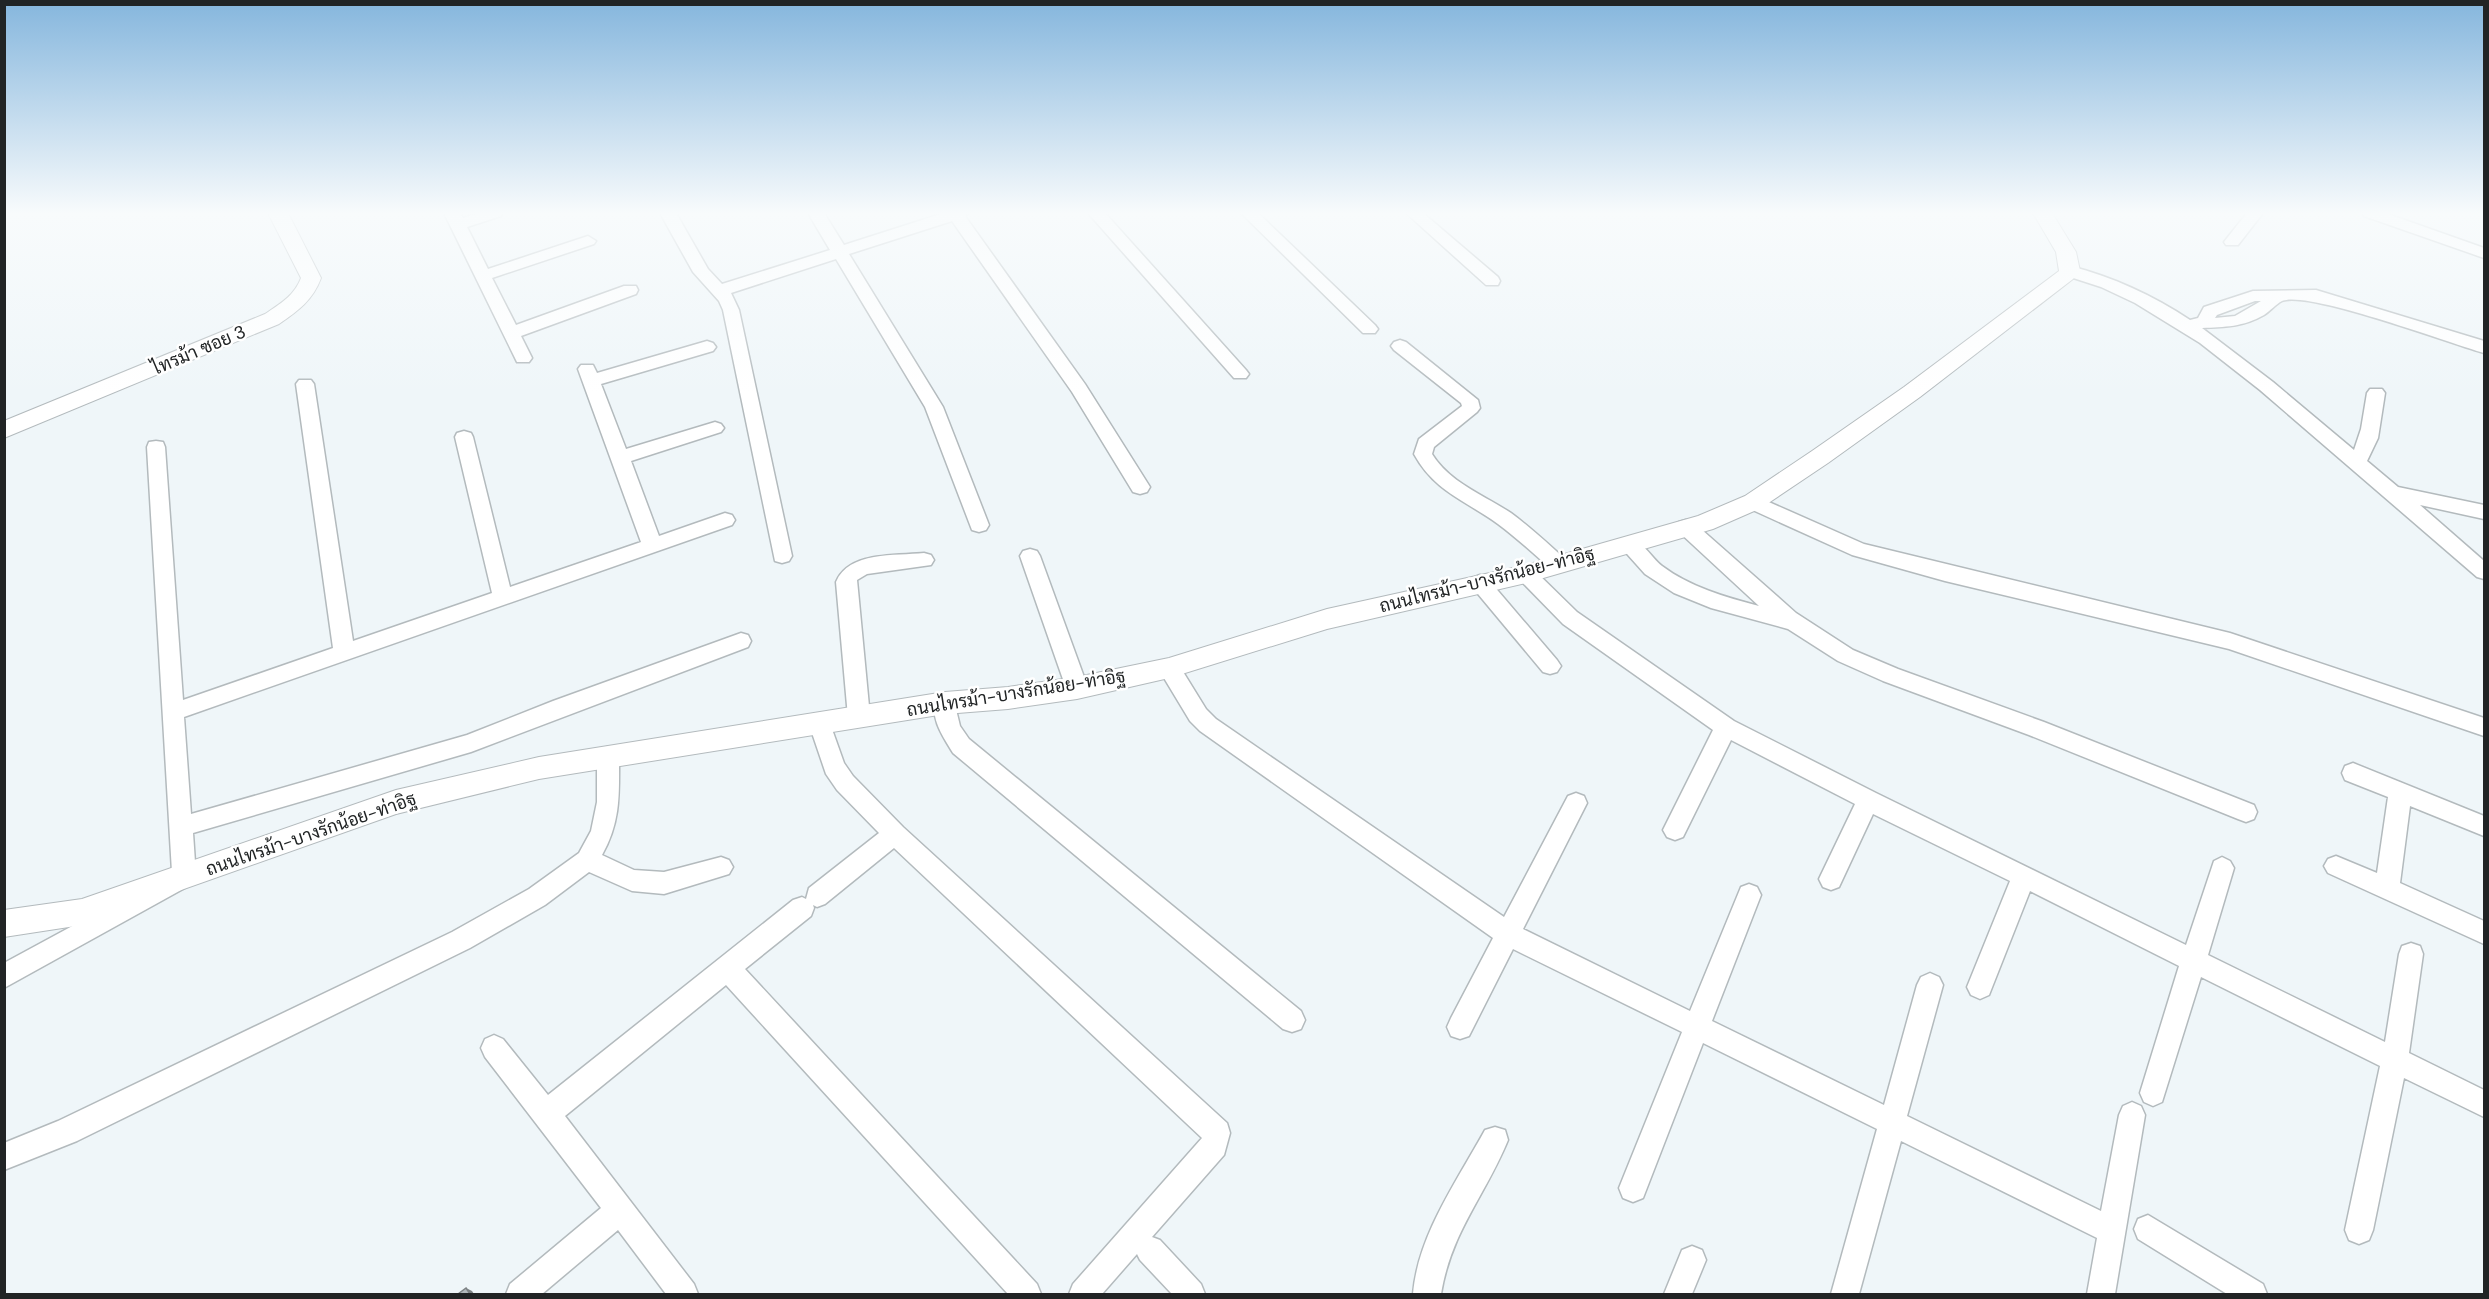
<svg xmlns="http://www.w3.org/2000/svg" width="2489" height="1299" font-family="'DM Sans',Sarabun,sans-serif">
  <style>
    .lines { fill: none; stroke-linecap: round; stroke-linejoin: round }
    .minor-casing { stroke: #b3babd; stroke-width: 3 }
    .tertiary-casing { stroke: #b3babd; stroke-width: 2 }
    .minor { fill: #fff; fill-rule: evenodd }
    .tertiary { fill: #fff; fill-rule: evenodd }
    .shaded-wall { fill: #7d8284 }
    .building { fill: #b3babd; stroke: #7d8284; stroke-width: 1.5 }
    .labels { text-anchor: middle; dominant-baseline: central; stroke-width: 5; stroke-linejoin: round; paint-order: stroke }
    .street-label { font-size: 18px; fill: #212425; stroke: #fff }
  </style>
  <rect width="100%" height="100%" fill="#eff6f9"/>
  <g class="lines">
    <defs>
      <path id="minor" d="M 444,213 L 460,213 L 463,218 L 479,213 L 503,213 L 501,216 L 467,227 L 488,269 L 582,238 L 588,236 L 596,241 L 594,244 L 492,278 L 516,325 L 624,286 L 636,286 L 638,290 L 636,294 L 521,336 L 532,358 L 529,362 L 517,362 Z
        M 660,213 L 676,213 L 708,269 L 722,284 L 830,250 L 808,213 L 824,213 L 844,245 L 944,213 L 968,213 L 965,216 L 1085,384 L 1150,487 L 1147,492 L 1140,494 L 1133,492 L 1072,392 L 952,221 L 849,254 L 943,407 L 989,525 L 986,530 L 979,532 L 972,530 L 925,407 L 836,259 L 731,293 L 739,310 L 792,556 L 789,561 L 782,563 L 775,561 L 723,310 L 719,301 L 693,272 Z
        M 1088,213 L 1105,213 L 1246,370 L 1249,374 L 1246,378 L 1234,378 Z
        M 1241,213 L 1258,213 L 1375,325 L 1378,329 L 1375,333 L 1363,333 Z
        M 1406,213 L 1423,213 L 1498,277 L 1500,281 L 1498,285 L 1486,285 Z
        M 2247,213 L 2263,213 L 2238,245 L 2226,245 L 2224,242 Z
        M 2362,213 L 2385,213 L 2484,248 L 2484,258 L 2364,216 Z
        M 2070,266 C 2113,277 2154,296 2190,320 L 2198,318 L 2204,307 L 2253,291 L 2316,290 L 2484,341 L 2484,353 C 2449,343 2307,290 2282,301 C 2276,304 2270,311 2264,315 C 2243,327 2225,327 2202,328 L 2273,382 L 2354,450 L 2361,429 L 2367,393 L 2370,389 L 2382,389 L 2385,393 L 2378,438 L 2367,461 L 2398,487 L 2484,505 L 2484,519 L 2420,505 L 2484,561 L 2484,579 L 2477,577 L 2260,390 L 2200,343 L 2135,303 L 2101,287 L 2064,275 L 2062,271 L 2064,267 ZM 2255,301 L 2261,301 L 2235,316 L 2215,318 L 2217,315 Z
        M 1400,340 L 1406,342 L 1478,400 L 1480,408 L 1477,412 L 1434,447 L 1432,454 C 1450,483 1484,495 1511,513 C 1530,527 1547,543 1565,559 L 1568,564 L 1565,569 L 1558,571 L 1551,569 C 1534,554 1517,538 1498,524 C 1465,500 1435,492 1414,454 L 1419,439 L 1462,406 L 1461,403 L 1394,350 L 1391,346 L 1394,342 Z
        M 707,341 L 713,343 L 716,347 L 713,351 L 601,384 L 626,449 L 715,422 L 721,424 L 724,428 L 721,432 L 631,461 L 659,536 L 725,513 L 732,515 L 735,520 L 732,525 L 184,717 L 191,814 L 467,735 L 553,701 L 741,633 L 748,635 L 751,641 L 748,647 L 471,752 L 193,833 L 196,877 L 192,884 L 4,988 L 4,963 L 172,872 L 147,447 L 149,442 L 156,441 L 163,442 L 165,447 L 183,700 L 333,648 L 296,384 L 299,380 L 311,380 L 314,384 L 353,641 L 492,593 L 455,437 L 457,433 L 464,431 L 471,433 L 473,437 L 510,587 L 641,542 L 578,369 L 581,365 L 593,365 L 597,373 Z
        M 1753,495 L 1864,544 L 2230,633 L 2484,718 L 2484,736 L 2229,649 L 1945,581 L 1852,555 L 1746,507 L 1743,502 L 1746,497 Z
        M 1686,520 L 1693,522 L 1796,613 L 1853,650 L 1898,669 L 2044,722 L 2254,805 L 2257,812 L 2254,819 L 2246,822 L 2238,819 L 2029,735 L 1883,681 L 1838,661 L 1788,629 L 1711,608 L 1674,593 L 1645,574 L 1619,545 L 1622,540 C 1640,534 1649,556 1662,566 C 1690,587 1725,597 1759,606 L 1679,532 L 1676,527 L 1679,522 Z
        M 1030,549 L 1037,551 L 1040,556 L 1088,688 L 1085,694 L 1077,697 L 1069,694 L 1066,688 L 1020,556 L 1023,551 Z
        M 924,553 L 931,555 L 934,560 L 931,565 L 867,574 L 857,580 L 870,717 L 867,723 L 859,726 L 851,723 L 848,717 L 836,582 C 849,551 895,556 924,553 Z
        M 1526,566 L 1533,569 L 1577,612 L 1734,721 L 1876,793 L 2186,945 L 2214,861 L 2222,857 L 2230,861 L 2234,868 L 2208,955 L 2385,1042 L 2399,954 L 2402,946 L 2411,943 L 2420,946 L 2423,954 L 2409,1053 L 2484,1090 L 2484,1117 L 2404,1078 L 2373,1230 L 2369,1240 L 2359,1244 L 2349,1240 L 2345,1230 L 2380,1066 L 2201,977 L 2162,1102 L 2153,1106 L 2144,1102 L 2140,1093 L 2179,966 L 2030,891 L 1989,995 L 1980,999 L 1971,995 L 1967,987 L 2010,881 L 1873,814 L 1839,887 L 1831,890 L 1823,887 L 1819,879 L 1855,804 L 1731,740 L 1683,837 L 1675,840 L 1667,837 L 1663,830 L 1713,730 L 1563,624 L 1519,579 L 1516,574 L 1519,569 Z
        M 1480,575 L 1487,578 L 1557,660 L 1561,666 L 1557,672 L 1550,674 L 1543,672 L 1473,588 L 1470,583 L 1473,578 Z
        M 1169,660 L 1177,662 L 1206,709 L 1216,719 L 1504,917 L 1568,796 L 1576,793 L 1584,796 L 1587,803 L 1523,929 L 1690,1011 L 1741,887 L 1749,884 L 1757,887 L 1761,895 L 1712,1021 L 1884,1105 L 1917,985 L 1921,977 L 1930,973 L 1939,977 L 1943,985 L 1907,1116 L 2101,1211 L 2119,1115 L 2123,1106 L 2132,1102 L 2141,1106 L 2145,1115 L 2115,1294 L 2087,1294 L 2097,1238 L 1901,1141 L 1859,1294 L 1831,1294 L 1877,1129 L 1703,1043 L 1643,1198 L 1633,1202 L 1623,1198 L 1619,1188 L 1682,1032 L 1513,949 L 1469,1036 L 1460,1039 L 1451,1036 L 1447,1027 L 1451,1018 L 1493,938 L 1200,731 L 1190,721 L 1158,668 L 1161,662 Z
        M 945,694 L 953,697 L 960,726 L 969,739 L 1301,1011 L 1305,1020 L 1301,1029 L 1292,1032 L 1283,1029 L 953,753 C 943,737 928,715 937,697 Z
        M 820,715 L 828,718 L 844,763 L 853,776 L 903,827 L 1227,1123 L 1230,1133 L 1224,1155 L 1152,1237 L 1160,1240 L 1201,1284 L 1205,1294 L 1172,1294 L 1140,1260 L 1137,1254 L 1102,1294 L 1069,1294 L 1073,1284 L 1202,1138 L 894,848 L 825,904 L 817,907 L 813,905 L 814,908 L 811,916 L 745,969 L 1037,1284 L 1041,1294 L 1008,1294 L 726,985 L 565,1116 L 694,1284 L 698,1294 L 666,1294 L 618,1230 L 542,1294 L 506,1294 L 510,1284 L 601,1208 L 485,1057 L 481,1048 L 485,1039 L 494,1035 L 503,1039 L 548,1095 L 793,900 L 802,897 L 806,899 L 809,888 L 879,833 L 837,790 L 826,774 L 809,724 L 812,718 Z
        M 608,747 L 616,749 L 619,756 C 619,794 621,821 602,855 L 634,870 L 664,872 L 721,857 L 729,860 L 733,867 L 729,874 L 664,894 L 632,891 L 589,872 L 545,905 L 470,948 L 77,1141 L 4,1170 L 4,1143 L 58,1121 L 452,932 L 529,889 L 579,853 L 591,831 L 597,802 L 597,756 L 600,749 Z
        M 2353,763 L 2484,816 L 2484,836 L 2410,806 L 2400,883 L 2484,921 L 2484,944 L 2328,873 L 2324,866 L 2328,859 L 2336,856 L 2377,873 L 2388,797 L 2345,780 L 2342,773 L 2345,766 Z
        M 1495,1127 L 1505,1130 L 1508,1140 C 1485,1196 1451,1232 1441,1294 L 1413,1294 C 1418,1235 1457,1181 1485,1130 Z
        M 2148,1215 L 2263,1284 L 2267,1294 L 2227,1294 L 2138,1239 L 2134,1229 L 2138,1219 Z
        M 1692,1246 L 1702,1250 L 1706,1260 L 1692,1294 L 1664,1294 L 1682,1250 Z"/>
      <path id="tertiary" d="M 268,213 L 288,213 L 321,278 C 313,300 298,311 279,324 L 4,438 L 4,421 L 265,314 C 280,304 294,296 301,278 Z
        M 2033,213 L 2052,213 L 2076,252 L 2080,271 L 2073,279 L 1920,397 L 1828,463 L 1761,508 L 1713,529 L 1526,583 L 1327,629 L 1169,678 L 1077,699 L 1008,709 L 945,714 L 539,779 L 396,814 L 82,925 L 4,937 L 4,910 L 82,899 L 396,790 L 539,757 L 945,692 L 1008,687 L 1077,677 L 1169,658 L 1327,609 L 1526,565 L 1698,516 L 1745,496 L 1812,451 L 1904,387 L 2059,271 L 2056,252 Z"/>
    </defs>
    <use href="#minor" class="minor-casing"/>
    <use href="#tertiary" class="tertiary-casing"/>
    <use href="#minor" class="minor"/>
    <use href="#tertiary" class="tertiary"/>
  </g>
  <path class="shaded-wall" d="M 466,1288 L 472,1291 L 474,1294 L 470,1294 Z"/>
  <path class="building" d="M 466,1288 L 470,1294 L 458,1294 Z"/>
  <linearGradient id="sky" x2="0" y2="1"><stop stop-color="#85b6dd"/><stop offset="0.54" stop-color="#f8fbfc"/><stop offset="1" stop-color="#f8fbfc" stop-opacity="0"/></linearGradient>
  <rect width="2489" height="395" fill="url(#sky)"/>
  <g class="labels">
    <g class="street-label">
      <text transform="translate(199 350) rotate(-23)">ไทรม้า ซอย 3</text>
      <text transform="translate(1487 580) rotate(-14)">ถนนไทรม้า-บางรักน้อย-ท่าอิฐ</text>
      <text transform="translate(1016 693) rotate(-9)">ถนนไทรม้า-บางรักน้อย-ท่าอิฐ</text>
      <text transform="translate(311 834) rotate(-19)">ถนนไทรม้า-บางรักน้อย-ท่าอิฐ</text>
    </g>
  </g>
  <rect width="2489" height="1299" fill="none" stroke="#212425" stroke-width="12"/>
</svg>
